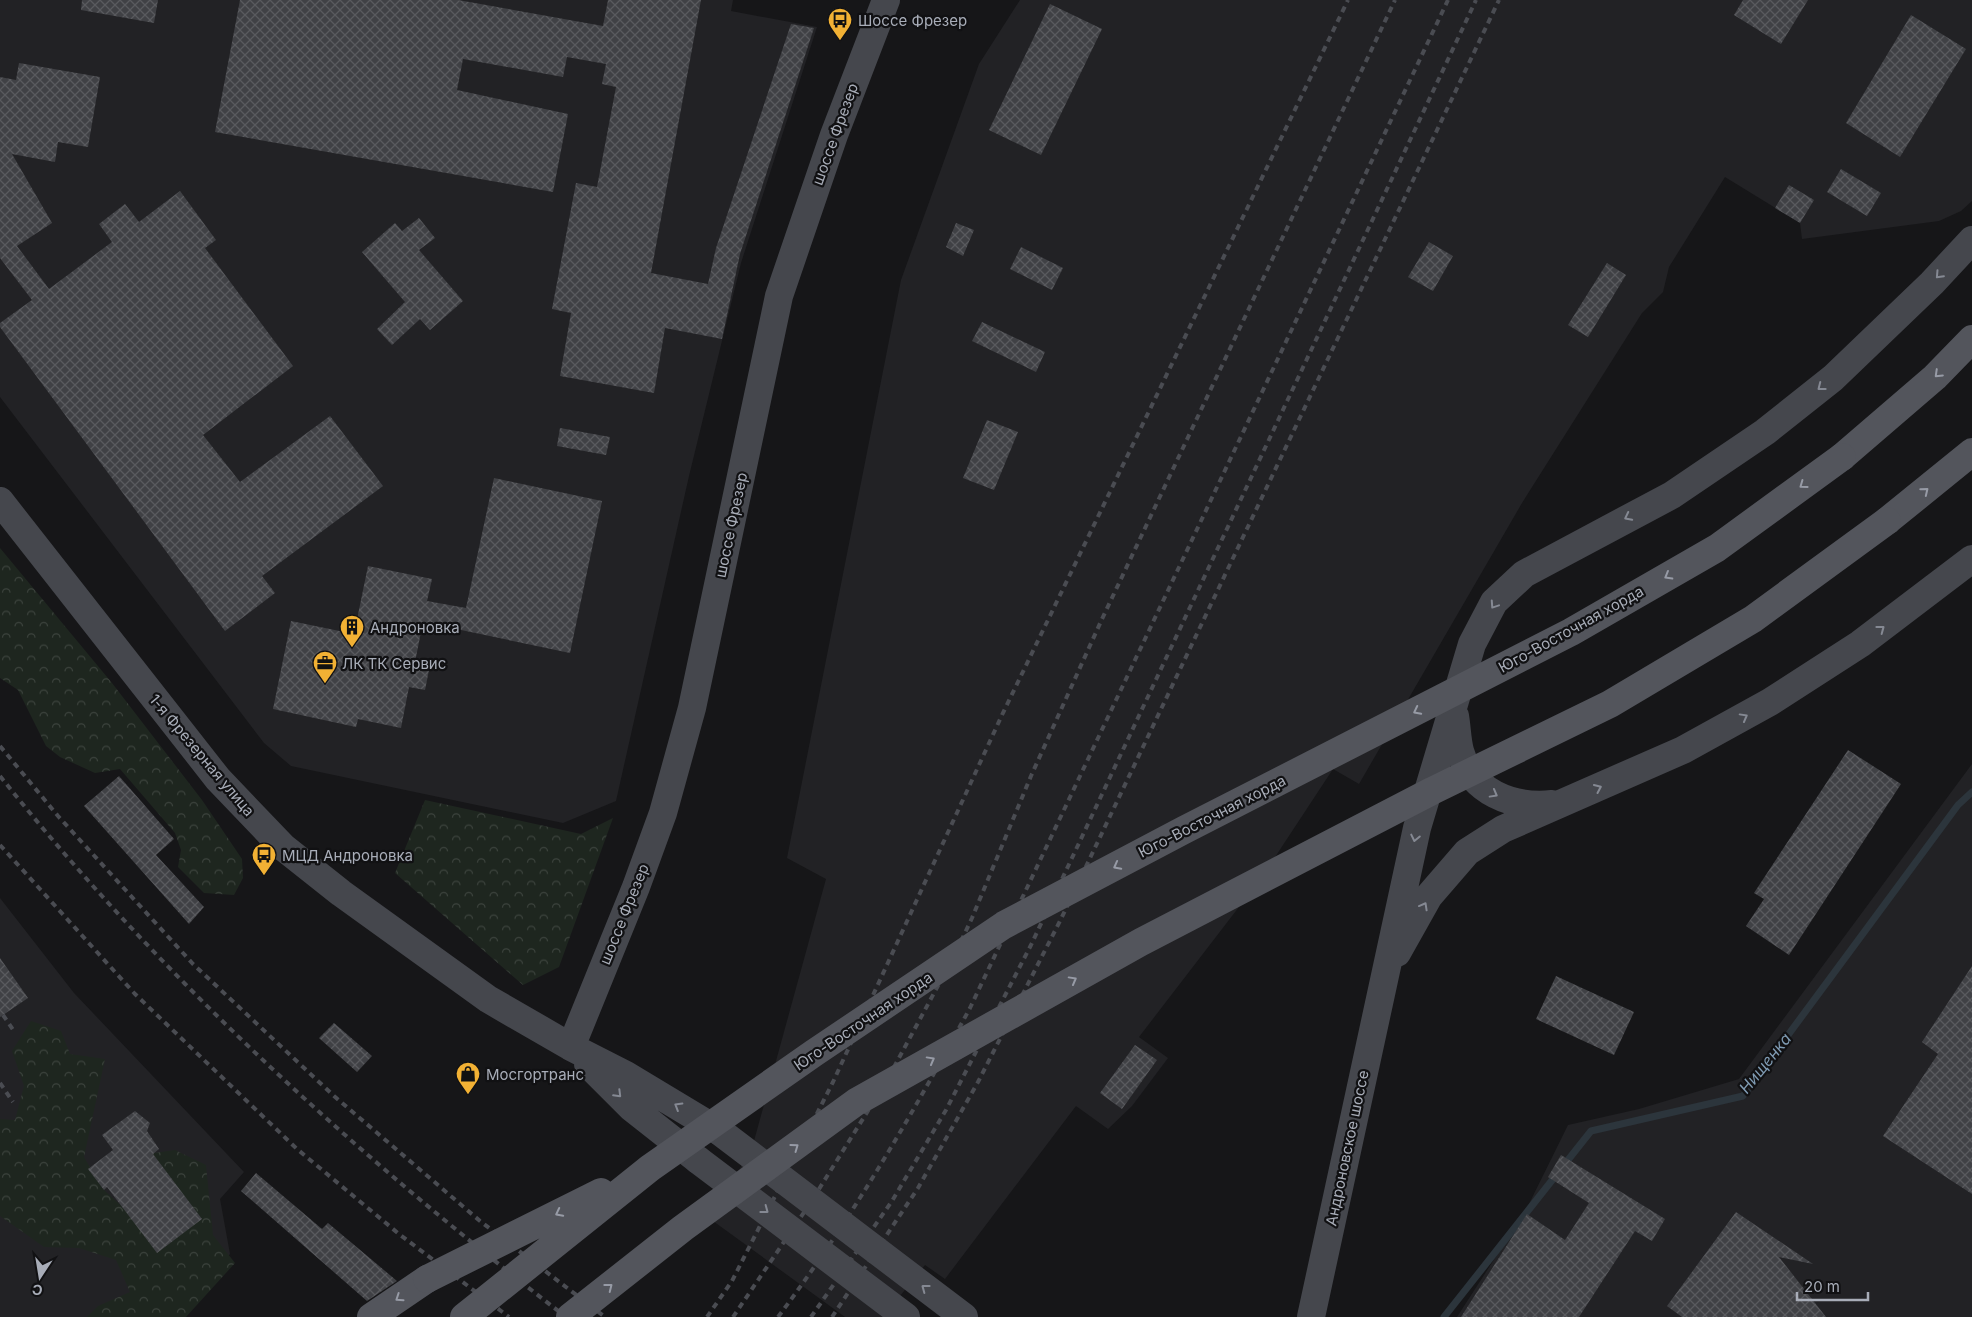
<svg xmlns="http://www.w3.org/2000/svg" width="1972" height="1317" font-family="Inter,sans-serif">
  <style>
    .built { fill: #222225 }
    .forest { fill: url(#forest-crowns) }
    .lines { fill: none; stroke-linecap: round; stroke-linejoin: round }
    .stream { stroke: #2c353c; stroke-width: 7 }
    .building { fill: url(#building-cross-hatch) }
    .secondary { stroke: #45474d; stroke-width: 28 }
    .primary { stroke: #53555c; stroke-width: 28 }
    .rail { stroke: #4a4c52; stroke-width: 4; stroke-dasharray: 6 5; stroke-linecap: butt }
    .secondary-bridge { stroke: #45474d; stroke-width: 28 }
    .primary-bridge { stroke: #53555c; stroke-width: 28 }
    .oneway { stroke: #858993 }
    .oneway2 { stroke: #979ba6 }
    .labels { text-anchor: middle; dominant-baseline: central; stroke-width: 4.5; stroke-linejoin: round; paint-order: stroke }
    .poi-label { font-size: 15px; fill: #a8adb8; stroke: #111113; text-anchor: start }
    .street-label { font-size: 15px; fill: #a8adb8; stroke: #111113 }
    .water-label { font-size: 16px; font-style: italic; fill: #7f9bb3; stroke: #111113 }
  </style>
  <defs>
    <pattern id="forest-crowns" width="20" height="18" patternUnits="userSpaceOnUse" patternTransform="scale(1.25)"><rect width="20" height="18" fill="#1e261f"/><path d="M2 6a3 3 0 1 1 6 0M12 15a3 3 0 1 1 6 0" fill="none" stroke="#3c433d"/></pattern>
    <pattern id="building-cross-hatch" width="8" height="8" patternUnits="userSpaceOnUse" patternTransform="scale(1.25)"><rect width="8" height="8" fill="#404145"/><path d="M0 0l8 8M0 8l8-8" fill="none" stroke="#595a5e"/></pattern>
  </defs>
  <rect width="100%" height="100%" fill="#161618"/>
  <path class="built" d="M 0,0 L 733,0 L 731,11 L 817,27 L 741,263 L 689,476 L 616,801 L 563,823 L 291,766 L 264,743 L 0,397 Z
    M 1020,0 L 1972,0 L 1972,201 L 1961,211 L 1939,221 L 1802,239 L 1800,223 L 1725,177 L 1669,267 L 1663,292 L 1642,313 L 1522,503 L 1359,784 L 1333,769 L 1262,877 L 1139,1037 L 1168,1058 L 1132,1106 L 1108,1129 L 1076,1106 L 945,1279 L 925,1265 L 883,1317 L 845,1317 L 713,1221 L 754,1141 L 826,879 L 787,858 L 901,280 L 979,64 Z
    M 1972,764 L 1972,1317 L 1457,1317 L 1526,1210 L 1568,1125 L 1639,1109 L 1739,1079 Z
    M 0,898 L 74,993 L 244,1172 L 220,1199 L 230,1254 L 172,1317 L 0,1317 Z"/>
  <path class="forest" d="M 0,548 L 112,683 L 202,800 L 242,859 L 243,878 L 234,895 L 204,893 L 178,867 L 181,850 L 175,833 L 120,769 L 95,773 L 60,757 L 46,746 L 18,690 L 0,678 Z
    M 425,800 L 581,834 L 613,818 L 559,967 L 523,985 L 395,873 Z
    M 31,1021 L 61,1031 L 70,1054 L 105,1059 L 84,1157 L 102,1188 L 128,1212 L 140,1155 L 175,1150 L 206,1165 L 213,1235 L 235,1263 L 186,1317 L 87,1317 L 98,1306 L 130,1292 L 116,1260 L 79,1248 L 44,1247 L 0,1216 L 0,1119 L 15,1120 L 24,1086 L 12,1051 Z"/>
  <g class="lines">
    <path class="stream" d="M 1564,1165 L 1591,1131 L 1743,1096 L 1958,805 L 1972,792
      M 1444,1317 L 1557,1174"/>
  </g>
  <path class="building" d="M 82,0 L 158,0 L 154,23 L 81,10 Z
    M 240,0 L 458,0 L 603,26 L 608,0 L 701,0 L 651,273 L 708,284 L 716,248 L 791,24 L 814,28 L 740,254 L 722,339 L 665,328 L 654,393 L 560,376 L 571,313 L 552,309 L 576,183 L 597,187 L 616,87 L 602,84 L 606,64 L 567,57 L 563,77 L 463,59 L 457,90 L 568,114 L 553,192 L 215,132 Z
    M 1743,0 L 1808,0 L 1781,44 L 1734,15 Z
    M 1050,4 L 1102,29 L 1041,155 L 989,130 Z
    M 1911,15 L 1966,49 L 1900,157 L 1846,123 Z
    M 19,63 L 100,77 L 88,147 L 58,142 L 55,162 L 12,154 L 52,223 L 17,246 L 49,289 L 112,242 L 99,224 L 125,204 L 139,222 L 180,191 L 216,240 L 205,248 L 293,366 L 203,435 L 240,482 L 330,416 L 383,486 L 262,576 L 275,593 L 225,631 L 0,327 L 0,323 L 32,300 L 0,258 L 0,77 L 16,80 Z
    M 1841,169 L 1881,193 L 1867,216 L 1827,192 Z
    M 1789,185 L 1814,200 L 1800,223 L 1775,208 Z
    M 419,218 L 435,238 L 419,250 L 463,301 L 430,330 L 420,319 L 392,345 L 377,329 L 405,302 L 362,252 L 395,223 L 402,231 Z
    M 956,223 L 974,230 L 963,256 L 946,247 Z
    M 1429,242 L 1453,256 L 1433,291 L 1408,277 Z
    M 1021,247 L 1063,268 L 1052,290 L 1010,269 Z
    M 1607,263 L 1626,275 L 1588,337 L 1568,325 Z
    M 982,322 L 1045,352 L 1036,372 L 972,341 Z
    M 987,420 L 1018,432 L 994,490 L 963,478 Z
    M 560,428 L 610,437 L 606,455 L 557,446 Z
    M 494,478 L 602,501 L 570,653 L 423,622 L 415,662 L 430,665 L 425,690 L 409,687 L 401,728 L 358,719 L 356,727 L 273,709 L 291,621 L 354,634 L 368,566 L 432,579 L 427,601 L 466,608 Z
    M 1848,750 L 1901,784 L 1789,955 L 1746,926 L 1764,899 L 1754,893 Z
    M 119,776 L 174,839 L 156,855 L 204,907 L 189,924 L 84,806 Z
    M 0,958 L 28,998 L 0,1017 Z
    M 1972,966 L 1972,1194 L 1883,1136 L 1938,1054 L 1922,1042 Z
    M 1556,976 L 1634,1012 L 1614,1055 L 1536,1019 Z
    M 334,1023 L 372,1056 L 357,1072 L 319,1038 Z
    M 1135,1045 L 1157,1060 L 1122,1109 L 1100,1093 Z
    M 135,1111 L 150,1123 L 147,1131 L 159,1149 L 153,1154 L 202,1219 L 157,1253 L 107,1187 L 104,1190 L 88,1169 L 113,1150 L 102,1135 Z
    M 1561,1155 L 1665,1219 L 1652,1241 L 1635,1231 L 1579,1317 L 1461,1317 L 1527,1214 L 1565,1240 L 1589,1203 L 1548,1177 Z
    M 256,1173 L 322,1229 L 328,1223 L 397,1281 L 367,1301 L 241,1191 Z
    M 1736,1212 L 1813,1264 L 1779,1257 L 1826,1317 L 1682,1317 L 1667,1306 Z"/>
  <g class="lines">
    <path class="secondary" d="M 0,501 L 218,779 L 283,847 L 341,893 L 488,999 L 571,1047 L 626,1075 L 719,1131
      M 1455,716 C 1457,727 1457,740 1460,751 C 1471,792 1512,808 1552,804
      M 1397,953 L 1429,896 L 1467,852 L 1503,829 L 1683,750 L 1770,702 L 1860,644 L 1972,559
      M 571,1047 L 636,887 L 663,813 L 692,708 L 779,296 L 834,135 L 886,0
      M 588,1064 L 632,1108 L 698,1160
      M 1311,1317 L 1417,828 L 1472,644 L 1494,602 L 1524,574 L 1672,495 L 1765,432 L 1833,378 L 1932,283 L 1972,240"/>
    <path class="primary" d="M 1842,457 L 1935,377 L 1972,339
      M 1887,521 L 1972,452
      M 371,1317 L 427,1279"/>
    <path class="rail" d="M 0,746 L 58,816 L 193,964 L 334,1096 L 480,1221 L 605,1317
      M 0,776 C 163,981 359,1157 566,1317
      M 0,845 L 135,994 L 297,1149 L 399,1234 L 509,1317
      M 3,1015 L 14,1031
      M 0,1083 L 13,1102
      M 707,1317 L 732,1281 L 833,1082 L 1002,715 L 1348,0
      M 733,1317 L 809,1205 L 886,1082 L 954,956 L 972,918 L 1031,776 L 1102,619 L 1395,0
      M 778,1317 C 851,1220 912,1115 970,1008 L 1448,0
      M 811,1317 L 892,1201 L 946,1110 L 1031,945 L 1476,0
      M 832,1317 L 918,1188 L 978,1082 L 1061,919 L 1499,0"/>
    <path class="secondary-bridge" d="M 719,1131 L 964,1317
      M 698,1160 L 906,1317"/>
    <path class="primary-bridge" d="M 427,1279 L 601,1192
      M 464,1317 L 650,1168 L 814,1053 L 1004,925 L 1184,830 L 1571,632 L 1717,548 L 1842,457
      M 570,1317 L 683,1228 L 856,1102 L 1141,942 L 1432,791 L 1610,704 L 1753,619 L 1887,521"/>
  </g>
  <defs><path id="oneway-chevron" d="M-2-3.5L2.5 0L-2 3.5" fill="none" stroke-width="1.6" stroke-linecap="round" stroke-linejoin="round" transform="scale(1.25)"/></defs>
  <g class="oneway">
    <use href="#oneway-chevron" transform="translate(1939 275) rotate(133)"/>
    <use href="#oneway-chevron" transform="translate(1821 387) rotate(142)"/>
    <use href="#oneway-chevron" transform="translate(1628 517) rotate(153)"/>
    <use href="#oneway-chevron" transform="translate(1494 605) rotate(124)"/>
    <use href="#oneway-chevron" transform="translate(1881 629) rotate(-37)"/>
    <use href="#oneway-chevron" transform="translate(1744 717) rotate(-29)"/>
    <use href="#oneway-chevron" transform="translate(1598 788) rotate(-24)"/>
    <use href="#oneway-chevron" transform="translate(1494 794) rotate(29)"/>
    <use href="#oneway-chevron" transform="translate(1415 838) rotate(102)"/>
    <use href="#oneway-chevron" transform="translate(1424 906) rotate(-61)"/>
    <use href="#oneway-chevron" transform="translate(618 1094) rotate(45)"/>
    <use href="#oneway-chevron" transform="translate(678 1106) rotate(-149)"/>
    <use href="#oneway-chevron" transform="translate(765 1210) rotate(37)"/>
    <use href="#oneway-chevron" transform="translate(925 1288) rotate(-143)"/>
  </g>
  <g class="oneway2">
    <use href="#oneway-chevron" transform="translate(1938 374) rotate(136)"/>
    <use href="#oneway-chevron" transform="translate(1803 485) rotate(144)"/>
    <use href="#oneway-chevron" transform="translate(1925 491) rotate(-39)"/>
    <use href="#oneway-chevron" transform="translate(1668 576) rotate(150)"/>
    <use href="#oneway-chevron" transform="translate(1417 711) rotate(153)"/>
    <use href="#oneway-chevron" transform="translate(1117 866) rotate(152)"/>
    <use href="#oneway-chevron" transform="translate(1073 980) rotate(-29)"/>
    <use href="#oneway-chevron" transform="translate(931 1060) rotate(-29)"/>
    <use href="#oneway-chevron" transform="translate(795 1147) rotate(-36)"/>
    <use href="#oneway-chevron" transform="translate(559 1213) rotate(153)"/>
    <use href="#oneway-chevron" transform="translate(609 1287) rotate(-38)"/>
    <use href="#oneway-chevron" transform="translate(399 1298) rotate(146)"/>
  </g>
  <defs>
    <symbol id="bus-pin" viewBox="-11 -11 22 30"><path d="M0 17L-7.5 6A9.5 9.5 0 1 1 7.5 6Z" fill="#f2b134" stroke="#111113"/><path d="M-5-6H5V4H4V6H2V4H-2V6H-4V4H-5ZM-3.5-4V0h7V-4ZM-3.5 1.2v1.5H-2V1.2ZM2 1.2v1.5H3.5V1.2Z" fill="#111"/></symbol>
    <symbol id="building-pin" viewBox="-11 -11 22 30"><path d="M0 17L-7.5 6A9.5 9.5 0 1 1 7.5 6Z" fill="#f2b134" stroke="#111113"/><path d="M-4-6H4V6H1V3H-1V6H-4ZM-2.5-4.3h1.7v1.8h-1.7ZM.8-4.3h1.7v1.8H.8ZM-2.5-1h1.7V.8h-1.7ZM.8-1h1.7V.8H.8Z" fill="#111"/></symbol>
    <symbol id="office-pin" viewBox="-11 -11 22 30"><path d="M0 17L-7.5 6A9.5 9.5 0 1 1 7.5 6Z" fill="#f2b134" stroke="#111113"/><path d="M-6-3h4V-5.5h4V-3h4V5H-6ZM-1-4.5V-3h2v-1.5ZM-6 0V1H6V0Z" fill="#111"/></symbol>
    <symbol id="shop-pin" viewBox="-11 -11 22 30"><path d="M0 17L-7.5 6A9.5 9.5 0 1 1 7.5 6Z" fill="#f2b134" stroke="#111113"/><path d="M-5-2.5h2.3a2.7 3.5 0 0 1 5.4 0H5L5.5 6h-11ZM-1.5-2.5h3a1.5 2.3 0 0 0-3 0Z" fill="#111"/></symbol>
  </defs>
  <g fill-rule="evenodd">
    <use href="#bus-pin" x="826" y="6" width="28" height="38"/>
    <use href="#building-pin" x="338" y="613" width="28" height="38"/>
    <use href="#office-pin" x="311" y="649" width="28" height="38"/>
    <use href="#bus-pin" x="250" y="841" width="28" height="38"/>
    <use href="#shop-pin" x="454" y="1060" width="28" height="38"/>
  </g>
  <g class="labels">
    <g class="poi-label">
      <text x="858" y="20">Шоссе Фрезер</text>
      <text x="370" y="627">Андроновка</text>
      <text x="342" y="663">ЛК ТК Сервис</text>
      <text x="282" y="855">МЦД Андроновка</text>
      <text x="486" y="1074">Мосгортранс</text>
    </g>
    <g class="street-label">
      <text transform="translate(835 134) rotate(-70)">шоссе Фрезер</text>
      <text transform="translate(731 525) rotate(-78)">шоссе Фрезер</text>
      <text transform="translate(1571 629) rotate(-29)">Юго-Восточная хорда</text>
      <text transform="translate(202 755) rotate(50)">1-я Фрезерная улица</text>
      <text transform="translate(1212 816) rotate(-27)">Юго-Восточная хорда</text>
      <text transform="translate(624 914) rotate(-68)">шоссе Фрезер</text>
      <text transform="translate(863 1021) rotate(-34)">Юго-Восточная хорда</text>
      <text transform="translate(1347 1148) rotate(-78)">Андроновское шоссе</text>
    </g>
    <g class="water-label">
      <text transform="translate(1765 1063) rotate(-51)">Нищенка</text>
    </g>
  </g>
  <g transform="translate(40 1277) rotate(192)" stroke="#111113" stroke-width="4" paint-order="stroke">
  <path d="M0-4L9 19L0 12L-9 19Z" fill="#a8adb8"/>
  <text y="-8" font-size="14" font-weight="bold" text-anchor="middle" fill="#a8adb8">С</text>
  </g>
  <path d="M1797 1292v8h71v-8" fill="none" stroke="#a8adb8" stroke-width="2.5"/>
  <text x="1804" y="1292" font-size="15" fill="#a8adb8" stroke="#111113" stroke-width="4" paint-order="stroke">20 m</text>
</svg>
